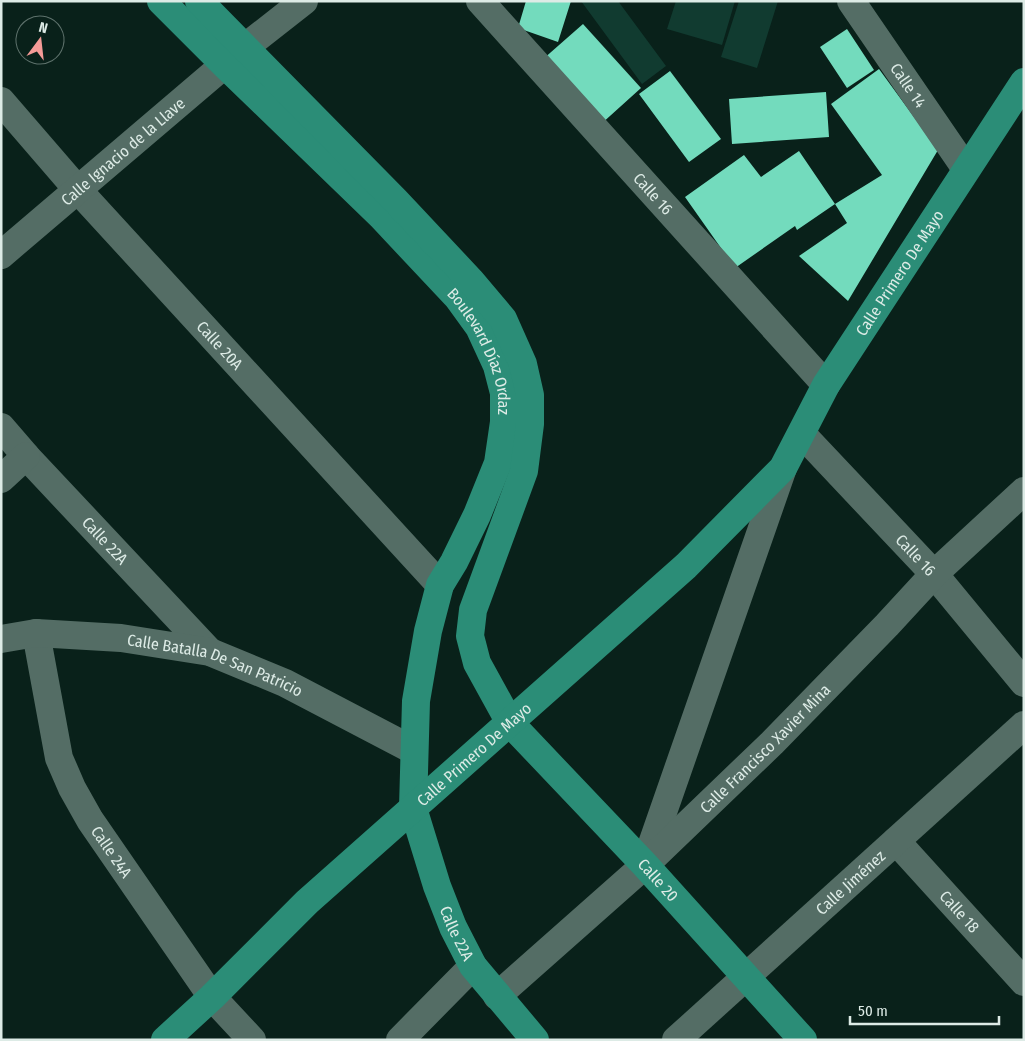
<svg xmlns="http://www.w3.org/2000/svg" width="1025" height="1041" font-family="'Fira Sans Condensed',sans-serif">
  <style>
    .green { fill: #113b30 }
    .building { fill: #73dbbd }
    .lines { fill: none; stroke-linecap: round; stroke-linejoin: round }
    .minor { stroke: #546d65; stroke-width: 28 }
    .major { stroke: #2b8d77; stroke-width: 28 }
    .labels { text-anchor: middle; dominant-baseline: central; stroke-width: 5; stroke-linejoin: round; paint-order: stroke }
    .street-label { font-size: 16px; fill: #ddebe6; stroke: #09211a }
  </style>
  <rect width="100%" height="100%" fill="#09211a"/>
  <path class="green" d="M 581,1 L 618,1 L 666,66 L 642,84 Z
    M 676,1 L 735,1 L 722,45 L 667,29 Z
    M 739,1 L 778,1 L 757,68 L 721,57 Z"/>
  <path class="building" d="M 526,1 L 571,1 L 558,42 L 518,28 Z
    M 583,24 L 641,88 L 600,125 L 542,60 Z
    M 847,29 L 874,70 L 847,88 L 820,47 Z
    M 879,69 L 938,150 L 848,301 L 799,256 L 847,223 L 835,204 L 882,175 L 831,104 Z
    M 670,71 L 721,139 L 689,162 L 639,94 Z
    M 826,92 L 829,137 L 732,144 L 729,99 Z
    M 799,151 L 835,204 L 797,230 L 795,226 L 735,268 L 685,197 L 744,155 L 761,177 Z"/>
  <g class="lines">
    <g class="minor">
      <path id="s1" d="M 480,1 L 826,385"/>
      <path id="s2" d="M 851,1 L 966,169"/>
      <path id="s3" d="M 1,101 L 77,189 L 440,585"/>
      <path id="s4" d="M 1,255 L 244,48 L 304,1"/>
      <path id="s5" d="M 1,427 L 26,456 L 210,652"/>
      <path id="s6" d="M 802,434 L 934,574 L 1024,683"/>
      <path d="M 1,479 L 26,456"/>
      <path id="s7" d="M 36,633 L 59,758 L 72,788 L 90,820 L 212,997 L 252,1040"/>
      <path id="s8" d="M 1,639 L 36,633 L 121,638 L 210,652 L 285,683 L 413,750"/>
      <path id="s9" d="M 896,841 L 1024,982"/>
      <path d="M 646,861 L 783,468"/>
      <path id="s10" d="M 497,996 L 645,865 L 772,743 L 887,625 L 934,574 L 1024,491"/>
      <path d="M 400,1040 L 473,966"/>
      <path id="s11" d="M 676,1040 L 1024,725"/>
    </g>
    <g class="major">
      <path id="s12" d="M 161,1 L 225,65 L 381,216 L 458,298 L 479,327 L 497,366 L 504,393 L 504,422 L 498,463 L 477,515 L 454,562 L 440,585 L 428,631 L 416,701 L 413,808 L 437,886 L 453,927 L 473,966 L 535,1040"/>
      <path id="s13" d="M 199,1 L 396,201 L 471,281 L 503,319 L 523,364 L 530,395 L 530,424 L 524,471 L 473,610 L 470,636 L 477,663 L 510,723 L 645,865 L 803,1040"/>
      <path id="s14" d="M 165,1040 L 212,997 L 307,902 L 686,566 L 783,468 L 826,385 L 1024,82"/>
    </g>
  </g>
  <g class="labels">
    <g class="street-label">
      <text stroke="none"><textPath href="#s2" startOffset="102">Calle 14</textPath></text>
      <text stroke="none"><textPath href="#s4" startOffset="160">Calle Ignacio de la Llave</textPath></text>
      <text stroke="none"><textPath href="#s1" startOffset="259">Calle 16</textPath></text>
      <text stroke="none"><textPath href="#s14" startOffset="1070">Calle Primero De Mayo</textPath></text>
      <text stroke="none"><textPath href="#s3" startOffset="328">Calle 20A</textPath></text>
      <text stroke="none"><textPath href="#s12" startOffset="479">Boulevard Díaz Ordaz</textPath></text>
      <text stroke="none"><textPath href="#s5" startOffset="154">Calle 22A</textPath></text>
      <text stroke="none"><textPath href="#s6" startOffset="166">Calle 16</textPath></text>
      <text stroke="none"><textPath href="#s8" startOffset="219">Calle Batalla De San Patricio</textPath></text>
      <text stroke="none"><textPath href="#s10" startOffset="365">Calle Francisco Xavier Mina</textPath></text>
      <text stroke="none"><textPath href="#s14" startOffset="421">Calle Primero De Mayo</textPath></text>
      <text stroke="none"><textPath href="#s7" startOffset="235">Calle 24A</textPath></text>
      <text stroke="none"><textPath href="#s13" startOffset="1084">Calle 20</textPath></text>
      <text stroke="none"><textPath href="#s11" startOffset="235">Calle Jiménez</textPath></text>
      <text stroke="none"><textPath href="#s9" startOffset="95">Calle 18</textPath></text>
      <text stroke="none"><textPath href="#s12" startOffset="1091">Calle 22A</textPath></text>
    </g>
  </g>
  <rect width="1025" height="1041" fill="none" stroke="#ddebe6" stroke-width="5"/>
  <g transform="translate(40 40) rotate(15)"><circle r="24" fill="#09211a" stroke="#5e726c"/>
  <path d="M0-4L9 19L0 12L-9 19Z" fill="#f59b97"/>
  <text y="-8" font-size="14" font-weight="bold" text-anchor="middle" fill="#ddebe6">N</text>
  </g>
  <path d="M850 1016v8h149v-8" fill="none" stroke="#ddebe6" stroke-width="2.5"/>
  <text x="858" y="1016" font-size="15" fill="#ddebe6" stroke="#09211a" stroke-width="4" paint-order="stroke">50 m</text>
</svg>
